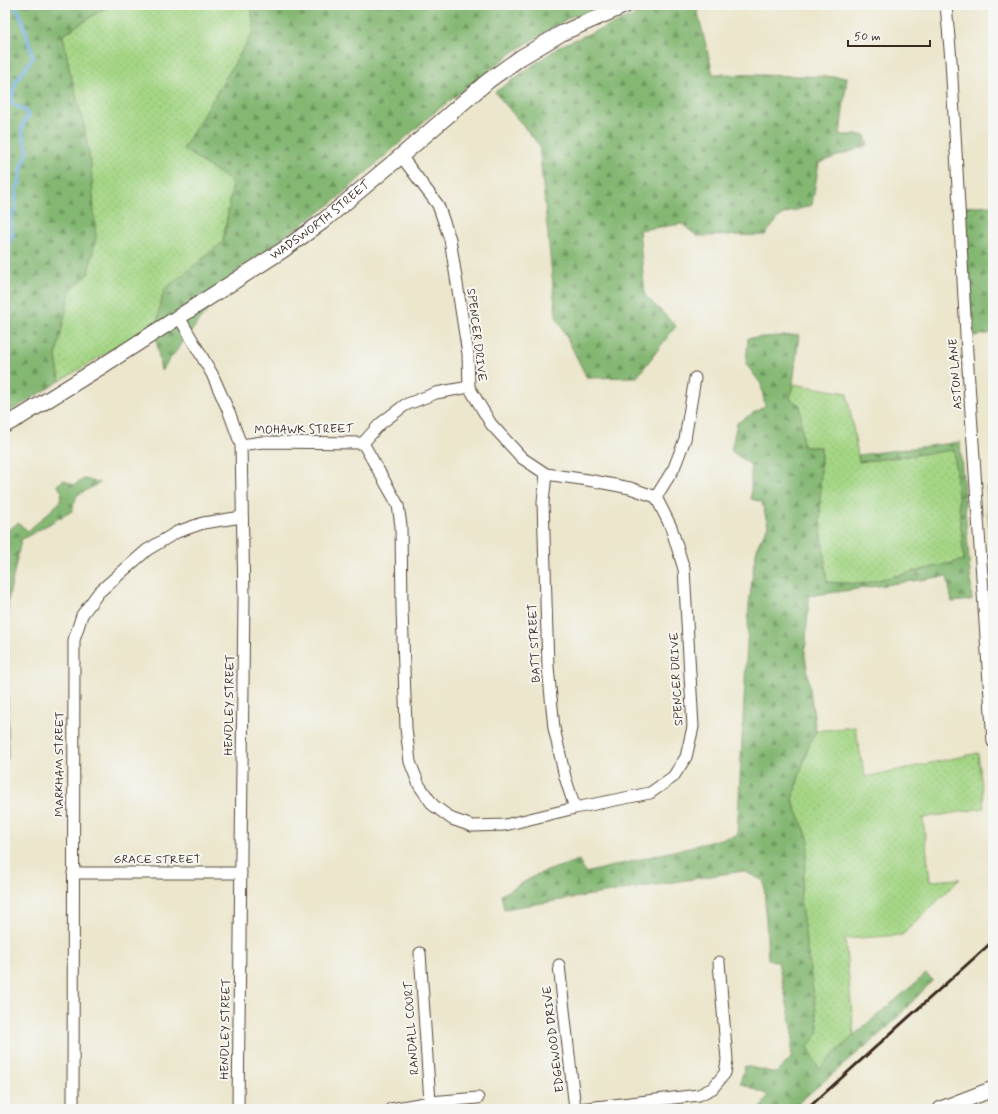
<svg xmlns="http://www.w3.org/2000/svg" width="998" height="1114" font-family="Mynerve,sans-serif">
  <style>
    .grass { fill: url(#grass-dots); stroke: #708052 }
    .forest { fill: url(#forest-firs); stroke: #5f7048 }
    .lines { fill: none; stroke-linecap: round; stroke-linejoin: round }
    .stream { stroke: #76b1e7; stroke-width: 3.5 }
    .street-casing { stroke: #554638; stroke-width: 13 }
    .secondary-casing { stroke: #554638; stroke-width: 17 }
    .street { stroke: #fff; stroke-width: 11 }
    .secondary { stroke: #fff; stroke-width: 15 }
    .rail { stroke: #3b2a1e; stroke-width: 3 }
    .labels { text-anchor: middle; dominant-baseline: central; stroke-width: 4; stroke-linejoin: round; paint-order: stroke }
    .street-label { font-size: 12px; fill: #3b2a1e; stroke: #f6f6f2 }
  </style>
  <defs>
    <pattern id="grass-dots" width="8" height="8" patternUnits="userSpaceOnUse"><rect width="8" height="8" fill="#a4d685"/><path d="M2 2h.1M6 6h.1" fill="none" stroke="#8eb872" stroke-width="1.8" stroke-linecap="round"/></pattern>
    <pattern id="forest-firs" width="22" height="20" patternUnits="userSpaceOnUse"><rect width="22" height="20" fill="#83b772"/><path d="M5 1l3.5 6h-7zM16 11l3.5 6h-7z" fill="#6c955d"/></pattern>
  </defs>
  <rect width="100%" height="100%" fill="#f6f6f2"/>
  <filter id="ink" filterUnits="userSpaceOnUse"><feTurbulence type="fractalNoise" baseFrequency=".025" numOctaves="2"/><feDisplacementMap in="SourceGraphic" scale="8" xChannelSelector="R" yChannelSelector="G"/><feConvolveMatrix kernelMatrix="1 2 1 2 8 2 1 2 1" color-interpolation-filters="sRGB"/></filter>
  <filter id="wash" filterUnits="userSpaceOnUse"><feTurbulence type="fractalNoise" baseFrequency=".012" numOctaves="4" result="noise"/><feDisplacementMap in="SourceGraphic" scale="16" xChannelSelector="R" yChannelSelector="G"/><feGaussianBlur stdDeviation="0.9" result="paint"/><feColorMatrix in="noise" values="0 0 0 0 0 0 0 0 0 0 0 0 0 0 0 0 0 1.4 0 .05"/><feComposite in="paint" operator="in"/></filter>
  <g filter="url(#wash)">
    <rect width="100%" height="100%" fill="#ebe6cc"/>
    <path class="grass" d="M 109,5 L 251,5 L 254,31 L 183,149 L 233,183 L 223,242 L 164,290 L 156,326 L 111,350 L 60,381 L 56,356 L 70,290 L 88,274 L 92,196 L 91,166 L 84,126 L 70,72 L 63,35 Z
      M 793,384 L 847,393 L 859,462 L 954,450 L 964,560 L 861,584 L 827,582 L 820,520 L 821,447 L 803,447 L 800,405 L 790,399 Z
      M 993,486 L 993,597 L 986,487 Z
      M 855,727 L 865,777 L 978,753 L 984,808 L 923,818 L 930,881 L 960,879 L 902,935 L 845,939 L 854,1035 L 819,1070 L 808,1047 L 818,1032 L 800,899 L 809,840 L 792,799 L 810,742 L 816,731 Z"/>
    <path class="forest" d="M 5,5 L 109,5 L 63,35 L 70,72 L 84,126 L 91,166 L 96,238 L 88,274 L 70,291 L 56,356 L 60,381 L 9,412 L 5,411 Z
      M 251,5 L 696,5 L 713,74 L 847,77 L 840,135 L 865,135 L 868,145 L 819,163 L 812,205 L 781,215 L 765,235 L 697,236 L 682,224 L 639,230 L 645,295 L 676,326 L 637,377 L 587,378 L 556,316 L 539,145 L 495,92 L 562,45 L 640,13 L 572,16 L 513,52 L 431,115 L 333,202 L 238,270 L 161,371 L 155,331 L 164,290 L 223,242 L 233,183 L 183,149 L 254,31 Z
      M 993,205 L 993,333 L 974,336 L 962,207 Z
      M 799,335 L 793,384 L 790,399 L 800,405 L 803,447 L 821,447 L 820,520 L 827,582 L 861,584 L 964,560 L 954,450 L 859,462 L 858,455 L 960,442 L 972,600 L 952,602 L 947,576 L 809,596 L 805,655 L 816,731 L 810,742 L 792,799 L 809,840 L 800,899 L 819,1032 L 808,1047 L 819,1069 L 854,1035 L 926,974 L 933,980 L 888,1027 L 791,1109 L 761,1109 L 768,1095 L 740,1083 L 745,1066 L 776,1073 L 791,1058 L 793,1032 L 778,962 L 768,959 L 764,881 L 743,871 L 504,909 L 501,895 L 538,874 L 579,860 L 585,873 L 737,835 L 749,605 L 754,563 L 758,545 L 768,526 L 762,502 L 751,499 L 751,465 L 731,451 L 737,423 L 765,406 L 761,384 L 746,364 L 748,338 Z
      M 84,479 L 100,483 L 77,495 L 72,511 L 21,540 L 8,601 L 8,759 L 5,758 L 5,532 L 18,523 L 28,531 L 59,503 L 62,492 L 57,485 L 64,480 L 74,485 Z"/>
    <g class="lines">
      <path class="stream" d="M 5,250 L 13,235 L 10,219 L 15,210 L 16,189 L 19,184 L 21,170 L 28,150 C 23,137 17,127 29,115 L 23,109 L 11,103 L 15,83 L 33,57 L 22,19 L 15,5"/>
    </g>
  </g>
  <g filter="url(#ink)">
    <g class="lines">
      <defs>
        <path id="street" d="M 946,5 L 951,60 L 967,353 L 993,742
          M 179,317 L 212,374 L 229,412 L 241,445 L 244,598 L 238,1109
          M 363,443 L 398,505 L 401,526 L 402,609 L 406,728 L 410,762 L 419,785 L 433,805 L 452,819 L 472,826 L 505,825 L 575,808 L 650,793 L 673,777 L 686,757 L 693,727 L 684,569 L 671,527 L 656,497 L 630,488 L 588,480 L 546,474 L 522,458 L 491,424 L 469,387 L 468,354 L 450,239 L 438,205 L 401,156
          M 241,445 L 263,442 L 363,443 L 380,424 L 405,405 L 436,393 L 469,387
          M 546,474 L 543,502 L 548,667 L 554,728 L 565,777 L 575,808
          M 656,497 L 674,468 L 685,439 L 695,378
          M 73,873 L 241,873
          M 420,953 L 430,1102
          M 559,965 L 575,1109
          M 73,1109 L 74,640 L 82,615 L 99,592 L 147,550 L 177,532 L 203,523 L 242,517
          M 391,1109 L 430,1102 L 478,1098
          M 579,1109 L 699,1095 L 713,1088 L 725,1073 L 727,1060 L 719,962"/>
        <g id="secondary">
          <path id="s1" d="M 5,425 L 20,417 L 99,368 L 283,250 L 322,222 L 401,156 L 488,81 L 520,58 L 562,33 L 626,5"/>
          <path d="M 941,1109 L 993,1089"/>
        </g>
      </defs>
      <use href="#street" class="street-casing"/>
      <use href="#secondary" class="secondary-casing"/>
      <use href="#street" class="street"/>
      <use href="#secondary" class="secondary"/>
      <path class="rail" d="M 807,1109 L 993,941"/>
    </g>
  </g>
  <g class="labels">
    <g class="street-label">
      <text stroke="none"><textPath href="#s1" startOffset="376">WADSWORTH STREET</textPath></text>
      <text transform="translate(476 335) rotate(83)">SPENCER DRIVE</text>
      <text transform="translate(956 374) rotate(-94)">ASTON LANE</text>
      <text transform="translate(304 430) rotate(-1)">MOHAWK STREET</text>
      <text transform="translate(535 643) rotate(-93)">BATT STREET</text>
      <text transform="translate(677 679) rotate(-93)">SPENCER DRIVE</text>
      <text transform="translate(230 705) rotate(-89)">HENDLEY STREET</text>
      <text transform="translate(60 764) rotate(-90)">MARKHAM STREET</text>
      <text x="157" y="860">GRACE STREET</text>
      <text transform="translate(412 1028) rotate(-94)">RANDALL COURT</text>
      <text transform="translate(226 1029) rotate(-89)">HENDLEY STREET</text>
      <text transform="translate(554 1039) rotate(-97)">EDGEWOOD DRIVE</text>
    </g>
  </g>
  <rect width="998" height="1114" fill="none" stroke="#f6f6f2" stroke-width="20"/>
  <path d="M848 40v6h82v-6" fill="none" stroke="#3b2a1e" stroke-width="2"/>
  <text x="854" y="40" font-size="12" fill="#3b2a1e" stroke="#f6f6f2" stroke-width="3" paint-order="stroke">50 m</text>
</svg>
